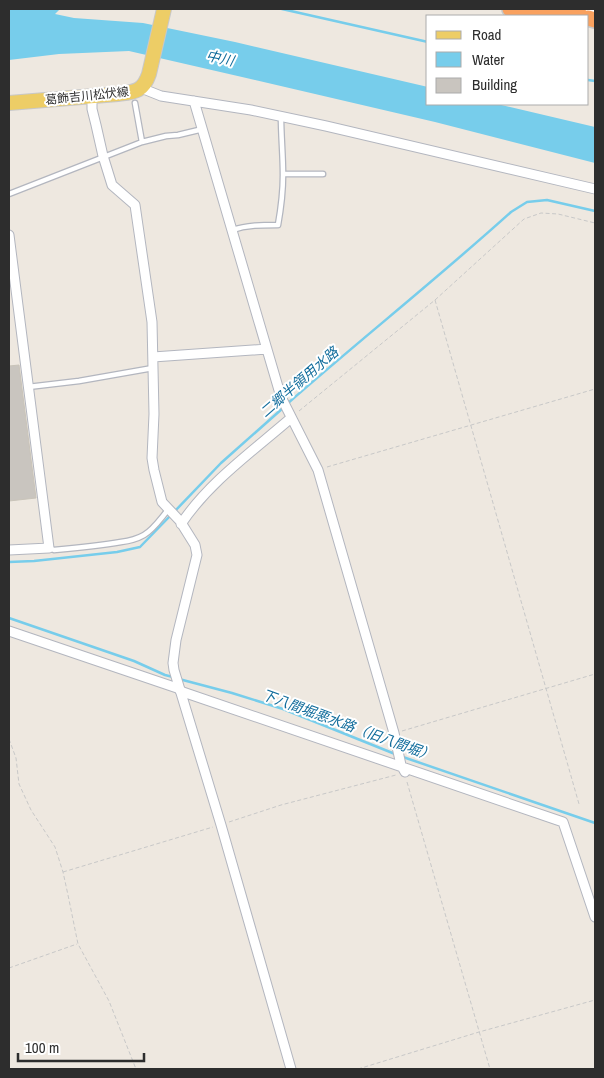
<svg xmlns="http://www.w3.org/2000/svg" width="604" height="1078" font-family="'Archivo Narrow','Noto Sans JP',sans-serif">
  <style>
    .water { fill: #77cdeb }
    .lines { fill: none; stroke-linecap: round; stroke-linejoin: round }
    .stream { stroke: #77cdeb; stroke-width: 2.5 }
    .building { fill: #c9c5bf; stroke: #c9c4b9 }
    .lane-casing { stroke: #b3b6bf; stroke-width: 7 }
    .street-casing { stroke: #b3b6bf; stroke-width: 11 }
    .primary-casing { stroke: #c8c8c8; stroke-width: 16 }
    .highway-casing { stroke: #c8c8c8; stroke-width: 18 }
    .path { stroke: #c8c8c8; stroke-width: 1; stroke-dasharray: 4 2.5; stroke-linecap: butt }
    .lane { stroke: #fff; stroke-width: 4.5 }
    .street { stroke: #fff; stroke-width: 9 }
    .primary { stroke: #edcd66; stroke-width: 14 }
    .highway { stroke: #f9a15f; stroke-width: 15 }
    .labels { text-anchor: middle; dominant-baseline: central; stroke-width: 4; stroke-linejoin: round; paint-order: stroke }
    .street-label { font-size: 12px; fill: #2d2d2d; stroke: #fff }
    .water-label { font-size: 14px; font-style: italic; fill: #126d9c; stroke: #fff }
  </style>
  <rect width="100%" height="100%" fill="#eee8e0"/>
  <path class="water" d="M 9,9 L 60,9 L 55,14 L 74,18 L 143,23 L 235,42 L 428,87 L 428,104 L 497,104 L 595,127 L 595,163 L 435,122 L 242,77 L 129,51 L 59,54 L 9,60 Z"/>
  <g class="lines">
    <path class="stream" d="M 282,9 L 428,42
      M 588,80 L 595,81
      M 287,404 C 361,339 438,278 511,212 L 527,202 L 547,200 L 595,211
      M 175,511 L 221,463 L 283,408
      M 9,562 L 34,561 L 117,552 L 140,547 L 171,515
      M 9,618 L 134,661 L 165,675 L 173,677
      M 179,679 L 232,693 L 283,709 L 395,754
      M 403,757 L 595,823"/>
  </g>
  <path class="building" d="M 19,365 L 36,498 L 9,501 L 9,366 Z"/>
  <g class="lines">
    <defs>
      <path id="lane" d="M 135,103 L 142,142
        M 283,174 L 323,174
        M 9,194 L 142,142 L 166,136 L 178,135 L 203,129
        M 232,230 C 247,225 262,225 278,225 C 281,208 283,192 283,175 C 283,155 281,136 281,116
        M 28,387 L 79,381 L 153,368
        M 49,548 L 54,550 C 77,548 99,546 121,542 C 129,541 137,539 144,535 C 154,529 161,518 168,510"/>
      <path id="street" d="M 589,9 L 595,10
        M 141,88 L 161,96 L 251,110 L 326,126 L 595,189
        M 92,96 L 92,109 L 96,125 L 103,156 L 112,185 L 135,205 L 152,322 L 154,414 L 152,458 L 154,470 L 162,502 L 180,521 L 195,545 L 197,555 L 176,640 L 173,663 L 174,670 L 221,825 L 291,1069
        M 194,101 L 281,397 L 318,470 L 394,733 L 401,765 L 405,772
        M 9,235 L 49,548 L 9,550
        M 153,357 L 267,349
        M 181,524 C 209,482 253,451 291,418
        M 9,631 L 180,689
        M 180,691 L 563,822 L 595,917"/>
      <path id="primary" d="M 9,103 L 118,94 C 134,92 143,92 149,74 L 164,9"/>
      <path id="highway" d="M 510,9 L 546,16
        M 553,9 L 581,16
        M 588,18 L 595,20"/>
    </defs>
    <use href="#lane" class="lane-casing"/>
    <use href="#street" class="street-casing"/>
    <use href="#primary" class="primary-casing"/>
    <use href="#highway" class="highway-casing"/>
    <path class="path" d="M 435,300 L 579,804
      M 299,411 L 435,300 L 524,219 L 541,213 L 558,214 L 595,223
      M 327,467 L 595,389
      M 402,731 L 595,674
      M 9,739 L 16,758 L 19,784 L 31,810 L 55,847 L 63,872 L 68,895 L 78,944 L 109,1001 L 136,1069
      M 407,782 L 490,1069
      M 229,822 L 281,805 L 396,775
      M 63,872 L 213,827
      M 9,968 L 77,944
      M 358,1069 L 479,1032 L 595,1000"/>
    <use href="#lane" class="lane"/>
    <use href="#street" class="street"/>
    <use href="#primary" class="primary"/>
    <use href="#highway" class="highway"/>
  </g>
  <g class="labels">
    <g class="street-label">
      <text transform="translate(87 96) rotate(-6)">葛飾吉川松伏線</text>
    </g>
    <g class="water-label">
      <text transform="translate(220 58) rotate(12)">中川</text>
      <text transform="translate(299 382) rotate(-41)">二郷半領用水路</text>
      <text transform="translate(348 725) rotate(20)">下八間堀悪水路（旧八間堀）</text>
    </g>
  </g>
  <rect width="604" height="1078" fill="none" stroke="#2d2d2d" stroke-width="20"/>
  <rect x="426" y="15" width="162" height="90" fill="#ffffff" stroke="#ababab"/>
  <rect x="436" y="31" width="25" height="8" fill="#edcd66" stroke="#ababab"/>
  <text x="472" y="40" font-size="15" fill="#2d2d2d">Road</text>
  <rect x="436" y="52" width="25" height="15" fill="#77cdeb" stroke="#ababab"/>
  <text x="472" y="65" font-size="15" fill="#2d2d2d">Water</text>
  <rect x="436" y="78" width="25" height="15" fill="#c9c5bf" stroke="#ababab"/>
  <text x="472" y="90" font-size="15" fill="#2d2d2d">Building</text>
  <path d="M18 1053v8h126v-8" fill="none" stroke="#2d2d2d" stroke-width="2.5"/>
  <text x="25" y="1053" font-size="15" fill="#2d2d2d" stroke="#ffffff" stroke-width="4" paint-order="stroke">100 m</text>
</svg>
